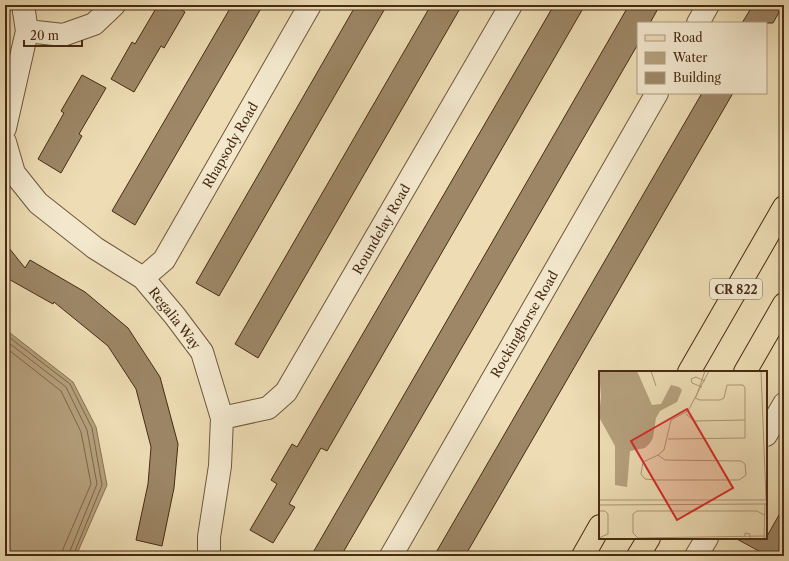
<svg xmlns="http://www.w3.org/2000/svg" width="789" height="561" font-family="'Libre Caslon Text',serif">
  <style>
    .water { fill: #b5a07d; stroke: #897153 }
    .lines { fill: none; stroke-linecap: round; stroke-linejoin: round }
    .shore { stroke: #7e6648; stroke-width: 1 }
    .building { fill: #9d8767; stroke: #472b13 }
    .minor-casing { stroke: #70573b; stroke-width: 24 }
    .major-casing { stroke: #472b13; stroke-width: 24 }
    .minor { stroke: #f3e8ce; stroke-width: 22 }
    .major { stroke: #eddcb4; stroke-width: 22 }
    .labels { text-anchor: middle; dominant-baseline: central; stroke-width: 4; stroke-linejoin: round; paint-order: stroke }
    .shield { fill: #f3e8ce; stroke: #7b644b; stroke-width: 1 }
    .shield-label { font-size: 12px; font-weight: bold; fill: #472b13 }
    .street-label { font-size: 13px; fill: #472b13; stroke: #f3e8ce }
    .inset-road { fill: none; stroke: #ab9574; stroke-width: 1 }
    .view { fill: #d62828; fill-opacity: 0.15; stroke: #d62828; stroke-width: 2 }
    .inset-edge { fill: none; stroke: #472b13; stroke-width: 2 }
  </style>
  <rect width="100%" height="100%" fill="#eddcb4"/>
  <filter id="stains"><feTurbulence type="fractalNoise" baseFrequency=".005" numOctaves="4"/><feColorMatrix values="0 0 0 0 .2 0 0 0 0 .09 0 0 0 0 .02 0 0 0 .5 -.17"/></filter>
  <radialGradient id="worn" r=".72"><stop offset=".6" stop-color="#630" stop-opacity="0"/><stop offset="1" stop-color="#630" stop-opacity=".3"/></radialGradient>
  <path class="water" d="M 5,329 L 73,382 L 96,427 L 107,485 L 76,556 L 5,556 Z"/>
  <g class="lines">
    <path class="shore" d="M 5,334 L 70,384 L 92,428 L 102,485 L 73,556
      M 5,340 L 66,387 L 87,430 L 97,484 L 68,556
      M 5,347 L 61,391 L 81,432 L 91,484 L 63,549 L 62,556"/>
  </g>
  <path class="building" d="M 158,5 L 174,5 L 185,12 L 164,48 L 161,46 L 134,92 L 111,79 L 132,42 L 135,44 Z
    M 232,5 L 263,5 L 135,225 L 112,211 Z
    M 356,5 L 387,5 L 219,296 L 196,283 Z
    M 431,5 L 462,5 L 258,358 L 235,344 Z
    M 554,5 L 585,5 L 327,451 L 321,448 L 289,504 L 295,507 L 273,543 L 250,530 L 277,484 L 271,480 L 292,444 L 297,447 Z
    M 629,5 L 660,5 L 650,23 L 638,23 L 638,44 L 341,556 L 311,556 Z
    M 753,5 L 783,5 L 773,23 L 742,23 Z
    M 82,75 L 106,88 L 79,134 L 82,136 L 61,173 L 38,159 L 64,113 L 61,111 Z
    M 702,93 L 733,93 L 465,556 L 434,556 Z
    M 5,243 L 25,268 L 30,260 L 85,292 L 128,328 L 160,377 L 178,444 L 174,488 L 162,546 L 136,540 L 148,484 L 151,447 L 136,389 L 108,346 L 54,302 L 53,304 L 5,277 Z
    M 784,506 L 784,556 L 768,556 L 735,538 L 766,538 Z"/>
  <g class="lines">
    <defs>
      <path id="minor" d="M 698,23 L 708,5
        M 27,31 L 63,35 L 94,24 L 114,5
        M 5,128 L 27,31 L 23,5
        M 5,142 L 14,173 L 38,203 L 95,248 L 143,278 L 175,316 L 202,352 L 222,418 L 220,466 L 209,537 L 209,556
        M 143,278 L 164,260 L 310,5
        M 222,418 L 268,408 L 286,392 L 511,5
        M 766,435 L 784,404
        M 391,556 L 657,93
        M 696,556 L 707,538"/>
      <path id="major" d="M 689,372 L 784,207
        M 745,372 L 784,304
        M 583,556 L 600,526
        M 638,556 L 649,538"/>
    </defs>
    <use href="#minor" class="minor-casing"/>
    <use href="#major" class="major-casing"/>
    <use href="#minor" class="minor"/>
    <use href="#major" class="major"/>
  </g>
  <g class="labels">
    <rect class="shield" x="710" y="279" width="52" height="20" rx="3"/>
    <g class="shield-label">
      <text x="736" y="289">CR 822</text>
    </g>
    <g class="street-label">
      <text transform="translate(230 145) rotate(-60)">Rhapsody Road</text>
      <text transform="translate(381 229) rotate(-60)">Roundelay Road</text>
      <text transform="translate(175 318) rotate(52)">Regalia Way</text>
      <text transform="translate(524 324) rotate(-60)">Rockinghorse Road</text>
    </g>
  </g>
  <g transform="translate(599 371)">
    <rect width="168" height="168" fill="#eddcb4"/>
    <path d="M 0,0 L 38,0 L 53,34 L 62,33 L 72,14 L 80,16 L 83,19 L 78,31 L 61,40 L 57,47 L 54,67 L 51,72 L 46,77 L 31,80 L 28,116 L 16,114 L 16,75 L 0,46 L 2,25 Z" fill="#b5a07d"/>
    <path class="inset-road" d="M 52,0 L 57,15M 162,0 L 167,129M 103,16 L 93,12 L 92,8 L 97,6 L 106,10M 97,26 L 106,0M 87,43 L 95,50 L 146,49M 69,68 L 146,67 L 146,17 L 144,14 L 128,14 L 125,27 L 121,29 L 101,29 L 96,27M 0,84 L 0,104M 59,84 L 66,89 L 142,90 L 146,93 L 147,104 L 140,109 L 56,109 L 46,108 L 42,103 L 44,91 L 59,84 L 65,79 L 72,49 L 89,40 L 110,0M 0,129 L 168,129M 0,134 L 168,133M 0,140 L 6,140 L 9,143 L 9,163 L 0,167M 165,144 L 158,140 L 38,140 L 34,143 L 34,162 L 39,167 L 168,165M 146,166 L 146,162 L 151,163 L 151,167M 165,168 L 166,132"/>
    <path class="view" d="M 88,38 L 134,117 L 78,149 L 32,70 Z"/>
    <rect width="168" height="168" class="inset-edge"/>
  </g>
  <rect width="789" height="561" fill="none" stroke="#eddcb4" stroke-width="20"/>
  <rect x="6" y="6" width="777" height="549" fill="none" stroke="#472b13" stroke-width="2"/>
  <rect x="10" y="10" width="769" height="541" fill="none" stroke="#472b13"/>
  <rect x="637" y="22" width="130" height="72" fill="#f3e8ce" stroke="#ae9c83"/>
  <rect x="645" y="35" width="20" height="6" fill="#eddcb4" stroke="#ae9c83"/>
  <text x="673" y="42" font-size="12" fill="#472b13">Road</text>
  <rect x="645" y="52" width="20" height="12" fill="#b5a07d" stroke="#ae9c83"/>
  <text x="673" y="62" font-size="12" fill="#472b13">Water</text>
  <rect x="645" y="72" width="20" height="12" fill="#9d8767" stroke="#ae9c83"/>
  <text x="673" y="82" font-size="12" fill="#472b13">Building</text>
  <path d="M24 40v6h58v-6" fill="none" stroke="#472b13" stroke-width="2"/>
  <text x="30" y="40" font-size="12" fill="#472b13" stroke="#f3e8ce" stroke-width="3" paint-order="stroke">20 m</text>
  <rect width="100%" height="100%" filter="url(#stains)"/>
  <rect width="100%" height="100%" fill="url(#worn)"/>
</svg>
